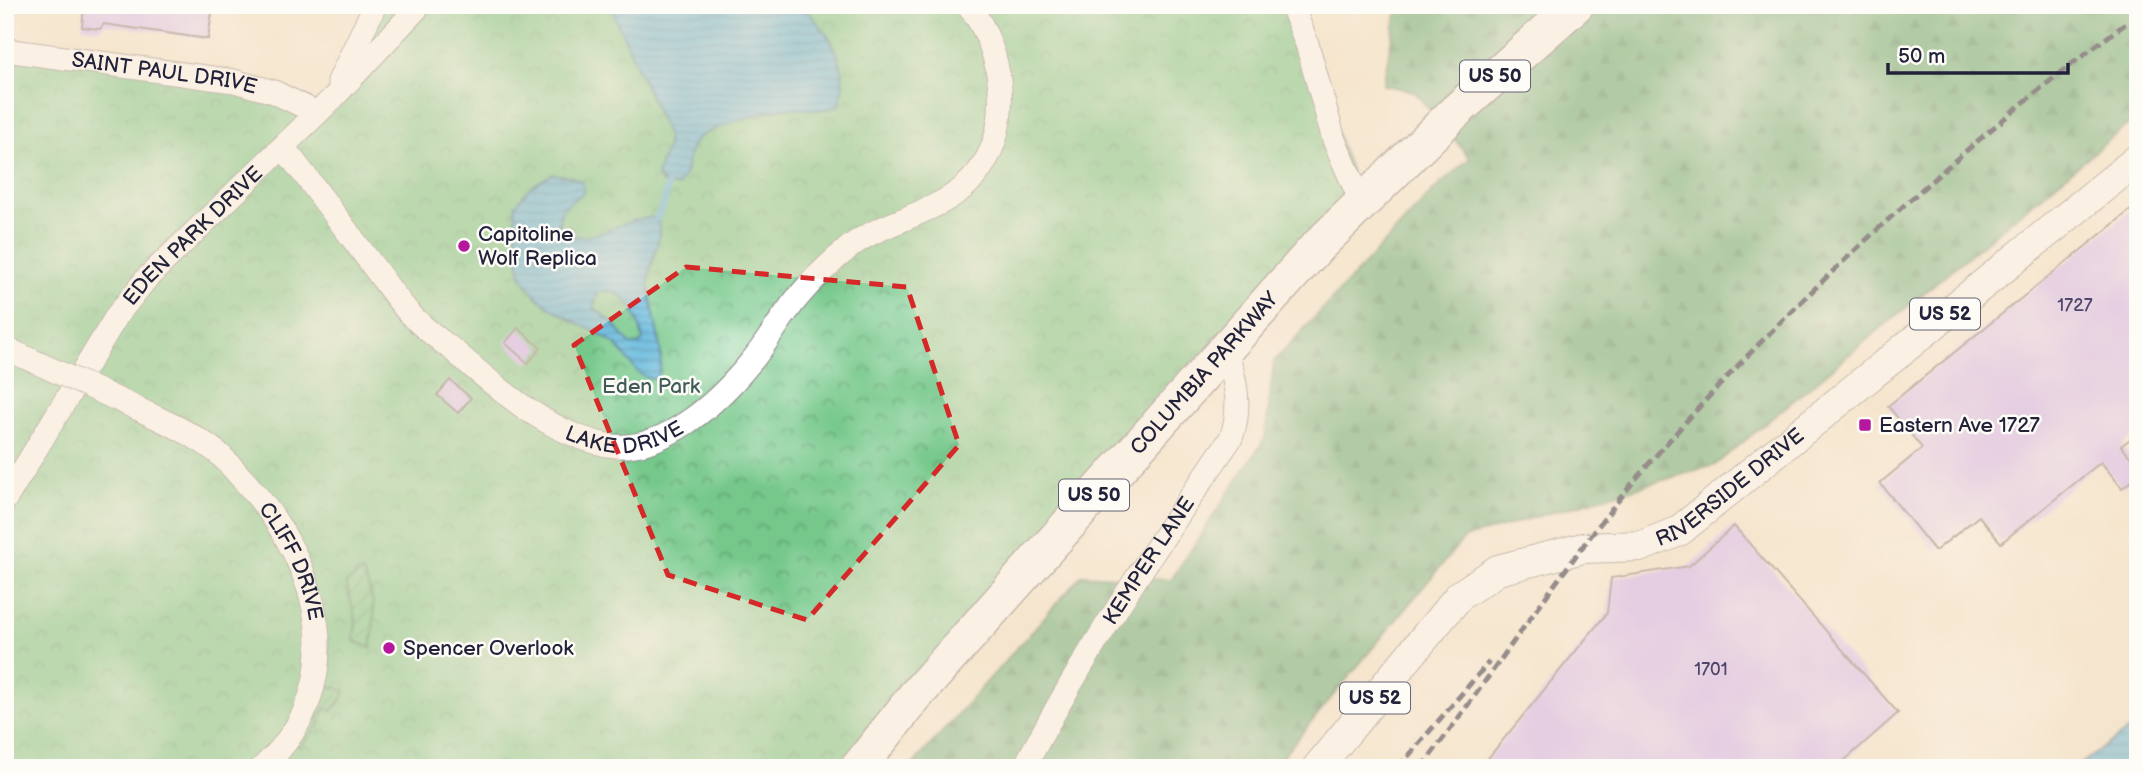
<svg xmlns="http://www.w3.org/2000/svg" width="2143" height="773" font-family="'Balsamiq Sans',sans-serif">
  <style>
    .forest { fill: url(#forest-firs); stroke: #416758; stroke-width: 2 }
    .park { fill: url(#park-crowns); stroke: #4c7562; stroke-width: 2 }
    .garden { fill: url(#garden-furrows); stroke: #4c7562; stroke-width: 2 }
    .water { fill: url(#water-rules); stroke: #426c8c; stroke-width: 2; fill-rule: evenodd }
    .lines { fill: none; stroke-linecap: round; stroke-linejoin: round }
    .stream { stroke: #61b7dd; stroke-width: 7 }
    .building { fill: #d2b2fa }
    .minor-casing { stroke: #8c8484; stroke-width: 25 }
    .major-casing { stroke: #8c8484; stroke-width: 32 }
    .highway-casing { stroke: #8c8484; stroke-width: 38 }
    .minor { stroke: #fff; stroke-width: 23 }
    .major { stroke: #fff; stroke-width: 30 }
    .highway { stroke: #fff; stroke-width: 35 }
    .rail { stroke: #22223b; stroke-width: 5; stroke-dasharray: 10 5; stroke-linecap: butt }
    .minor-bridge-casing { stroke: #8c8484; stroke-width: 25; stroke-linecap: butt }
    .minor-bridge { stroke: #fff; stroke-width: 23 }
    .marked { fill: none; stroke: #d62828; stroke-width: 5; stroke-dasharray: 14 9; stroke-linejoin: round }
    .poi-dot { fill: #b5179e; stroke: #fdfcf7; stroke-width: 2.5 }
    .labels { text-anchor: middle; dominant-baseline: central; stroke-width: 5; stroke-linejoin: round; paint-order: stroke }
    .number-label { font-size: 18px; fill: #4e466b }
    .shield { fill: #fdfcf7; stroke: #646373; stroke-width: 2 }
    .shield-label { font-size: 19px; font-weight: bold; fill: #22223b }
    .street-label { font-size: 21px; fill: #22223b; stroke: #fdfcf7 }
    .poi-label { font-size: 21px; fill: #22223b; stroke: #fdfcf7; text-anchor: start }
    .park-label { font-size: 21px; fill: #3f5c57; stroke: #fdfcf7 }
  </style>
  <defs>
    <pattern id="forest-firs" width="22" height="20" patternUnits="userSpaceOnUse" patternTransform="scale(1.75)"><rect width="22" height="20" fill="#60ac76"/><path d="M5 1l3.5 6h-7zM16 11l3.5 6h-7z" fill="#4f8c62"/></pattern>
    <pattern id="park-crowns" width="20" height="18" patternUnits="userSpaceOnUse" patternTransform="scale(1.75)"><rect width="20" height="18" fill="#75c88a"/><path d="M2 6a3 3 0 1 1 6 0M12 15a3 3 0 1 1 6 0" fill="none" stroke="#60a272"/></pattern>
    <pattern id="garden-furrows" width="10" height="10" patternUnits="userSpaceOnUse" patternTransform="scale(1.75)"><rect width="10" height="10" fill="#75c88a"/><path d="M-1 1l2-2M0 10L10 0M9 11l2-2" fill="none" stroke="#60a272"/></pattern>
    <pattern id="water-rules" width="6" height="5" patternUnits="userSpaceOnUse" patternTransform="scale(1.75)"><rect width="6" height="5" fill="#61b7dd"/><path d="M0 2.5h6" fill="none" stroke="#5094b4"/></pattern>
  </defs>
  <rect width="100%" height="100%" fill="#fdfcf7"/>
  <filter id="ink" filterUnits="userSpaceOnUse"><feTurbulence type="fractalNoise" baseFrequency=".0143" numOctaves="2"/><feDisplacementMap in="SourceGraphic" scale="14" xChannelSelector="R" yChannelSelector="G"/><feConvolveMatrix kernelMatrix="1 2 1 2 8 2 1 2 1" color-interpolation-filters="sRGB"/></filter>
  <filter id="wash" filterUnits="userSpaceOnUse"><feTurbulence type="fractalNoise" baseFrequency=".00686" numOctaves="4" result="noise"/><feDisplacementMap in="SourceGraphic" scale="28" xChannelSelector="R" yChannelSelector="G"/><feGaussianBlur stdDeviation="1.57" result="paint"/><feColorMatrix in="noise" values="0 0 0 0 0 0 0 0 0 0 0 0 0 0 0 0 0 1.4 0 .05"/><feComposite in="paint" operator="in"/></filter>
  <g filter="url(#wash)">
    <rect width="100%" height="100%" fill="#f6e5ce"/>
    <path class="forest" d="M 1398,5 L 2138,5 L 2138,116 L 1715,465 L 1464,538 L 1273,768 L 910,768 L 1082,575 L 1171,580 L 1265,438 L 1274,361 L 1433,191 L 1470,158 L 1414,91 L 1383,85 Z"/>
    <path class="park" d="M 375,5 L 1292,5 L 1362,204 L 858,768 L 5,768 L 5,50 L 234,81 L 320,114 Z"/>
    <path class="garden" d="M 362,572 C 376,598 376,619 371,648 L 354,641 L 356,621 L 346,583 Z
      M 323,685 L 345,690 L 343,697 L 332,711 L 327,708 L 318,719 L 321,723 L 299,747 L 295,745 Z"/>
    <path class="water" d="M 610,5 L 801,5 C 829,31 853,66 838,106 C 820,113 803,107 785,108 C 772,109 706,130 698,138 C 685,150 690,172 678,186 C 667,186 660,184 657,174 L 667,146 L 667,135 Z
      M 552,174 L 572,177 L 583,183 L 584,192 C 569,204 558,205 559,227 C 586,255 621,214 657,218 C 665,237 649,262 649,282 C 649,308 670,360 656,379 C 632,378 630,355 613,343 C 584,322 538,311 522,276 C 516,261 516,223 515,206 L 529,188 ZM 607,290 C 631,296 638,317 643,340 L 638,345 L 631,345 L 612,322 L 594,308 L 597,293 Z
      M 2138,723 L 2138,768 L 2075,768 Z"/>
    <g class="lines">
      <path class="stream" d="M 657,218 L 664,203 L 667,186"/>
    </g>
    <g id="blocks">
      <path class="building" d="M 84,5 L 213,5 L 208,39 L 104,24 L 100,29 L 82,27 Z
        M 2138,204 L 2138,433 L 2121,446 L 2138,466 L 2138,476 L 2122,488 L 2101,462 L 2001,543 L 1979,516 L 1935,551 L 1880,483 L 1922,448 L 1888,406 Z
        M 518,328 L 541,348 L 528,363 L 505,343 Z
        M 450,380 L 471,398 L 458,413 L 437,395 Z
        M 1734,526 L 1898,713 L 1836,768 L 1480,768 L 1607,613 L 1611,578 L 1689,566 Z"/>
    </g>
  </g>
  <g filter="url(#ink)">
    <use href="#blocks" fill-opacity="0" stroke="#8c8484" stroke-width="2"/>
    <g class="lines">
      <defs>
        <g id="minor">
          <path d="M 1292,5 L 1307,44 L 1334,140 L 1362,204"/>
          <path id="s1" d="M 5,50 L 234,81 L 274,92 L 317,113"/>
          <path d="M 339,81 L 375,5"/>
          <path id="s2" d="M 283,147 C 314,186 343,226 373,266 C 385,282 397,300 410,314 C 423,328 439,339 453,350 C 497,388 547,433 607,445 C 662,455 718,402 750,363 C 768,342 781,317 799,296 C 815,277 832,261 851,246 C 890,217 950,212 979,171 C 1014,124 1003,48 968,5"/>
          <path id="s3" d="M 134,407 C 163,421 193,433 218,453 C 228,462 238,474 247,484 C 321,567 354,684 262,768"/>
          <path id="s4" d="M 5,500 L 118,314 L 147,278 L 333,98 L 420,5"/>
          <path id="s5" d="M 1024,768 C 1084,653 1158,544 1231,438 C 1242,408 1236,378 1225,349"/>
        </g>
        <g id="major">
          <path id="s6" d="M 1317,768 L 1459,596 L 1498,570 L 1583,548 L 1642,546 L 1679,531 L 2138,159"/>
        </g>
        <g id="highway">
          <path id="s7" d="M 858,768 L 915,696 L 1315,249 L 1456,111 L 1576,5"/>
        </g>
      </defs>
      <use href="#minor" class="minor-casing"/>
      <use href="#major" class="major-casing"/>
      <use href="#highway" class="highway-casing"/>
      <use href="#minor" class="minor"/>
      <use href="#major" class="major"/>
      <use href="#highway" class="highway"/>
      <path class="rail" d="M 1398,768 L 1489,662
        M 1421,768 C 1494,673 1559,572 1635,480 C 1727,371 1829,271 1936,177 C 2001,120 2067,65 2138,15"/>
      <defs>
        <path id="minor-bridge" d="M 7,349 L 134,407"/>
      </defs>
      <use href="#minor-bridge" class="minor-bridge-casing"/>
      <use href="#minor-bridge" class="minor-bridge"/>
    </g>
  </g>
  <path d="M0 0H2143V773H0ZM 686,267 L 907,287 L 959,445 L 807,620 L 668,575 L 574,345 Z" fill="#f6e5ce" fill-opacity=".55" fill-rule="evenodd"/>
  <path class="marked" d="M 686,267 L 907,287 L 959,445 L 807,620 L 668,575 L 574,345 Z"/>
  <g class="poi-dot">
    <circle cx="464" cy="246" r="7"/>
    <rect x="1858" y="418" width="14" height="14" rx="3.5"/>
    <circle cx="389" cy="648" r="7"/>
  </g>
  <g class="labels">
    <g class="number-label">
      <text x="2075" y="305">1727</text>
      <text x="1711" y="669">1701</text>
    </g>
    <g class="shield">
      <rect x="1460" y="60.5" width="70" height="31" rx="5"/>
      <rect x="1910" y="298.5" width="70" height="31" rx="5"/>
      <rect x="1059" y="479.5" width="70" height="31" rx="5"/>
      <rect x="1340" y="682.5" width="70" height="31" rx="5"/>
    </g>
    <g class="shield-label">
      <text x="1495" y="76">US 50</text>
      <text x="1945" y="314">US 52</text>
      <text x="1094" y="495">US 50</text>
      <text x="1375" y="698">US 52</text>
    </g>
    <g class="street-label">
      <text stroke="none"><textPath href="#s1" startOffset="161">SAINT PAUL DRIVE</textPath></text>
      <text stroke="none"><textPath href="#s4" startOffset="326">EDEN PARK DRIVE</textPath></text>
      <text stroke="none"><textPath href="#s7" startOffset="525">COLUMBIA PARKWAY</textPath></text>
      <text stroke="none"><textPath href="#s2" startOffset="467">LAKE DRIVE</textPath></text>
      <text stroke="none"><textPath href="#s6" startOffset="523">RIVERSIDE DRIVE</textPath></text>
      <text stroke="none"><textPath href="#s5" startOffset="242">KEMPER LANE</textPath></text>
      <text stroke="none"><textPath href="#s3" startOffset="229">CLIFF DRIVE</textPath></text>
    </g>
    <g class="poi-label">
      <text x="478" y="234">Capitoline<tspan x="478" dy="24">Wolf Replica</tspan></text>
      <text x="1879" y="425">Eastern Ave 1727</text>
      <text x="403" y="648">Spencer Overlook</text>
    </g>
    <g class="park-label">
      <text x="651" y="386">Eden Park</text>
    </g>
  </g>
  <rect width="2143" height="773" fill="none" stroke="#fdfcf7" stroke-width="28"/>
  <path d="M1888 63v10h180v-10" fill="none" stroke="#22223b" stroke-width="3.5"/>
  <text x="1898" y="63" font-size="21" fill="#22223b" stroke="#fdfcf7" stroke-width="5" paint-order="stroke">50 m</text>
</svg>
